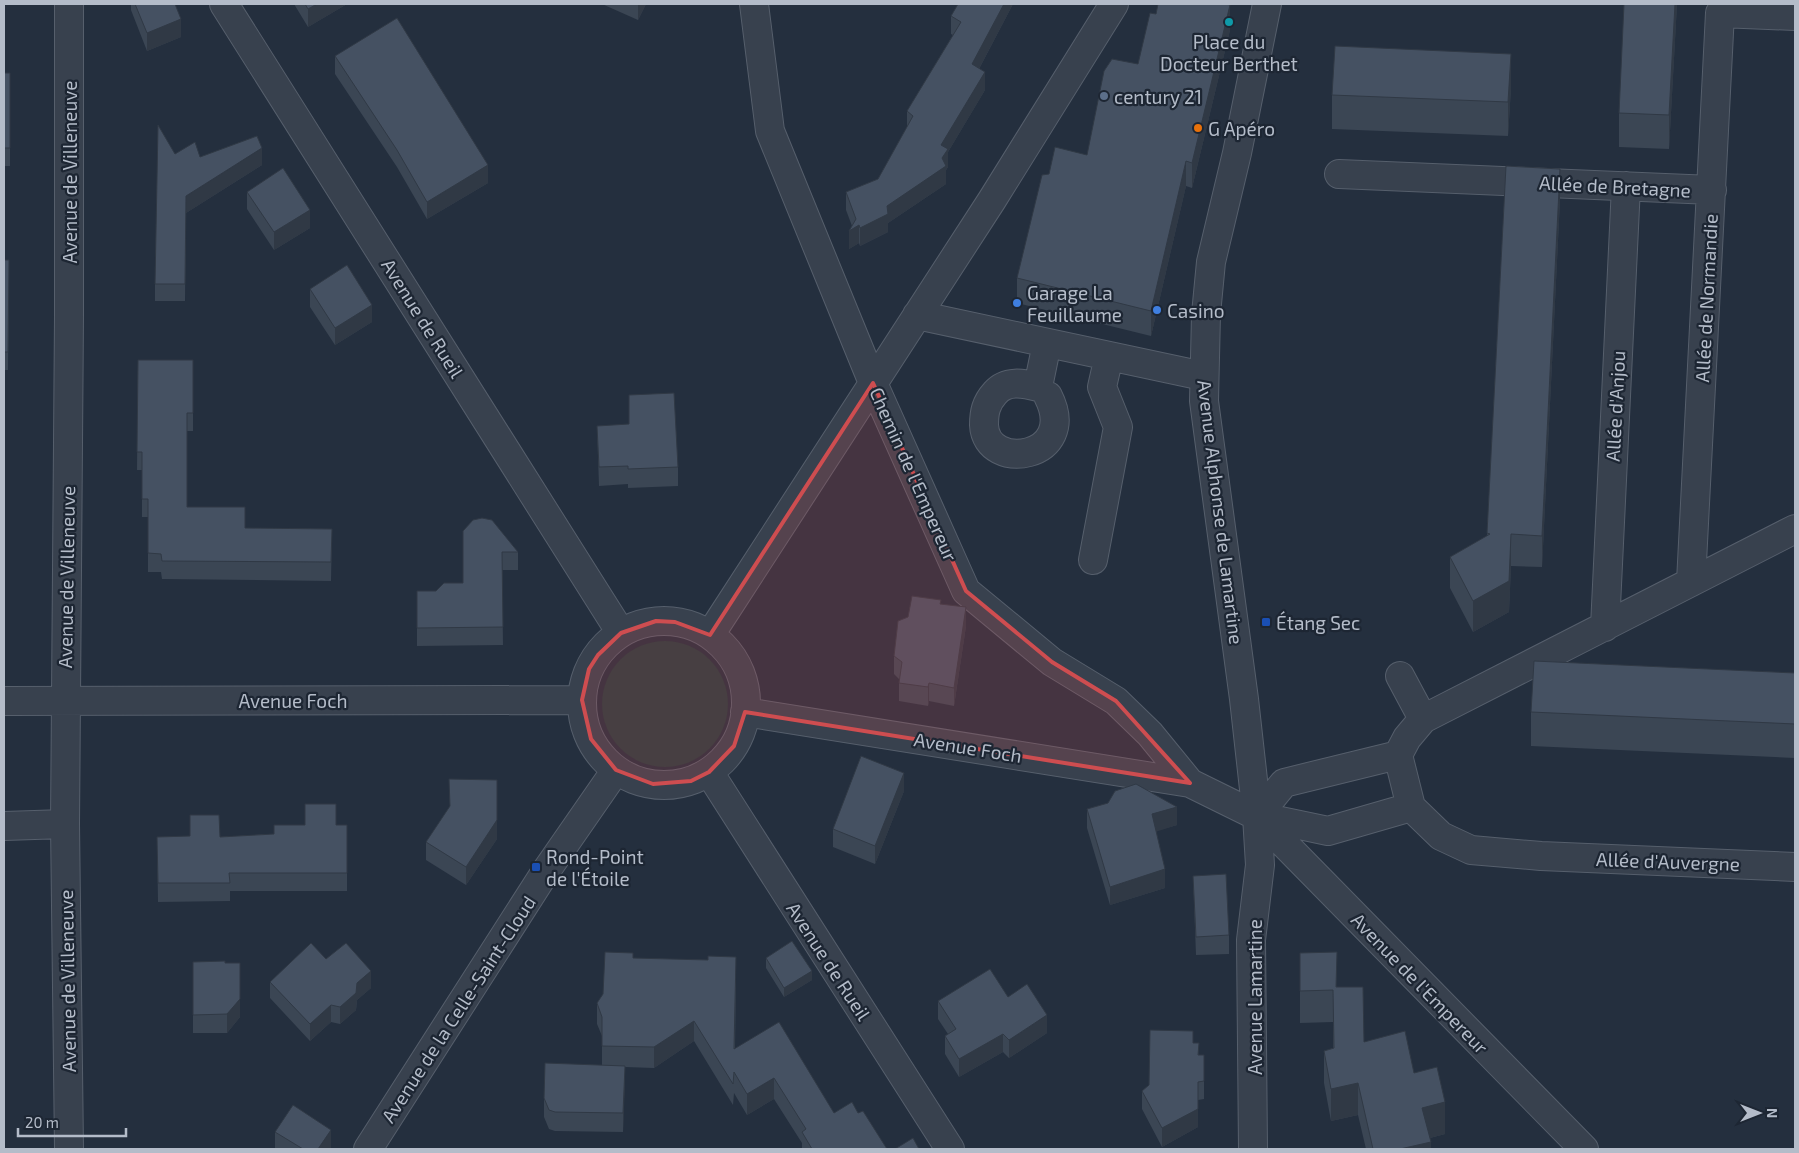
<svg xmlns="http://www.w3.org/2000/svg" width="1799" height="1153" font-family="'Exo 2',sans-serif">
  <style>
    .green { fill: #263c3f }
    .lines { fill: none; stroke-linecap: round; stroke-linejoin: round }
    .minor-casing { stroke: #565f6c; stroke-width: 30 }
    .minor { stroke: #38414e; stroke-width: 28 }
    .wall { fill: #3b4654 }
    .shaded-wall { fill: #303945 }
    .building { fill: #455162; stroke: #303945 }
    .marked { fill: #ce4d50; fill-opacity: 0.2; stroke: #ce4d50; stroke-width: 4; stroke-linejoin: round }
    .culture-dot { fill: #0f9aa8; stroke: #1d2633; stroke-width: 2 }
    .service-dot { fill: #5c6f8a; stroke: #1d2633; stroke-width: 2 }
    .food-dot { fill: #e8710a; stroke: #1d2633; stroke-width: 2 }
    .shop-dot { fill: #3f7fe0; stroke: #1d2633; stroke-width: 2 }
    .transit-dot { fill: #1a4fb4; stroke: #1d2633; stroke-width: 2 }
    .labels { text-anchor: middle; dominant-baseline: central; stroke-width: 4.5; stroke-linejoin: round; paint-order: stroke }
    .poi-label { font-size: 19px; fill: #b4bcc9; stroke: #1d2633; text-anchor: start }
    .street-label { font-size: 19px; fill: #b4bcc9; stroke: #1d2633 }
  </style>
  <rect width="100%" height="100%" fill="#242f3e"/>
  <path class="green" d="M602 704a63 63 0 1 1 126 0a63 63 0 1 1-126 0Z"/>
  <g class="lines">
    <defs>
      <path id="minor" d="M 69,4 L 69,316 L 65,824 L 69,1149
        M 224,4 L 621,633
        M 754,4 L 770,131 L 873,383 L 966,591 L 1052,662 L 1116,701 L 1150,734 L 1190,783 L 1257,816 L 1328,831 L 1411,807
        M 1339,174 L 1712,190
        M 917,315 L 1203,376
        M 1047,343 L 1038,387 C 1023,383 1006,380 995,393 C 986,403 984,412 984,425 C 986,473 1080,459 1048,396
        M 1093,560 L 1118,427 L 1102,387 L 1109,356
        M 1691,582 L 1720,13 L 1795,16
        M582 703a82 82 0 1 1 164 0a82 82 0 1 1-164 0Z
        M 1605,627 L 1626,186
        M 710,635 L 992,200 L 1114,4
        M 1400,676 L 1423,719
        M 4,701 L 582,700
        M 745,712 L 1190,783
        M 1398,755 L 1407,738 L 1423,719 L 1795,529
        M 709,772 L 950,1149
        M 1257,816 L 1284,783 L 1398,755 L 1411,807 L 1441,836 L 1471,850 L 1541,856 L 1795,867
        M 1257,816 L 1584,1149
        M 4,826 L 65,824
        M 368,1149 L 546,871 L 616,770
        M 1253,1149 L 1251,940 L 1260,865 L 1257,816 L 1244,699 L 1204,401 L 1206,314 L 1211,262 L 1237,153 L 1267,4"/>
    </defs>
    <use href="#minor" class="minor-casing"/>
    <use href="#minor" class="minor"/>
  </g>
  <path class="wall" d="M 131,4 L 175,4 L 181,37 L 147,51 L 131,10 Z
    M 294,4 L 347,4 L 308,27 Z
    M 602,4 L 646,4 L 638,20 Z
    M 1013,4 L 979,69 L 985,90 L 948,152 L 948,167 L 946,170 L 946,184 L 888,223 L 888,232 L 860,246 L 859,243 L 849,249 L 852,226 L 846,210 L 846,192 L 878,179 L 907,127 L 907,111 L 953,35 L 951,34 L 951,16 Z
    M 1677,4 L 1669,149 L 1619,147 L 1619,113 Z
    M 1230,30 L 1192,188 L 1186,186 L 1151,336 L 1017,303 L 1017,278 L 1049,174 L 1087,155 L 1138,64 Z
    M 335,56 L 488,183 L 427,219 L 397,167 L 335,74 Z
    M 4,73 L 10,73 L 10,166 L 4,166 Z
    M 1511,88 L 1508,136 L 1332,129 L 1332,95 Z
    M 175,154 L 262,165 L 186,213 L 185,301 L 155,301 L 155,284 Z
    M 1506,166 L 1560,200 L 1542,567 L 1511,566 L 1509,612 L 1473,632 L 1450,588 L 1450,557 L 1487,536 Z
    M 247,192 L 310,228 L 274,250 L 247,209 Z
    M 4,260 L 9,260 L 8,370 L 4,370 Z
    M 310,289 L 372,322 L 335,345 L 310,307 Z
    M 138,360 L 193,360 L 193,431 L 187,431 L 187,507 L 245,528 L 332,529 L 331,581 L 162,579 L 161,572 L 148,572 L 148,517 L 142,517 L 142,470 L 137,470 Z
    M 597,426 L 678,467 L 678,486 L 628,488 L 628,484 L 599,486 Z
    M 463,531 L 518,552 L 518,570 L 502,570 L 503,645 L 417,646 L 417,591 L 436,591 L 463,583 Z
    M 941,604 L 966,626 L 954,706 L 929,701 L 928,706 L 899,701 L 899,679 L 894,674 L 894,656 L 908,617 Z
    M 1795,673 L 1795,758 L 1531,746 L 1531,712 Z
    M 449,779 L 497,839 L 466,885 L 426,860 L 426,842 L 450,807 Z
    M 904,791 L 875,864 L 833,847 L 833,829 Z
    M 1087,809 L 1177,825 L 1156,831 L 1165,888 L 1110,905 L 1087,828 Z
    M 336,825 L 347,825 L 347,891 L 230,891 L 230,901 L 158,902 L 157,837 L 220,837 L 274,834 Z
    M 1193,876 L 1229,935 L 1229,954 L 1196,955 Z
    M 1300,953 L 1337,987 L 1364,1042 L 1414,1073 L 1445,1134 L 1430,1138 L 1431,1149 L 1366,1149 L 1358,1115 L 1331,1121 L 1324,1083 L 1324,1051 L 1333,1048 L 1333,1022 L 1300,1023 Z
    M 633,958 L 708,960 L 736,977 L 735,1048 L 834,1113 L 858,1113 L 887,1149 L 802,1149 L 802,1143 L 774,1099 L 747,1115 L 734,1093 L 733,1105 L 694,1041 L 654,1068 L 625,1067 L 623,1132 L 555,1131 L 549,1129 L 544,1117 L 544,1098 L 602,1065 L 602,1036 L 597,1024 L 597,1003 Z
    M 766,958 L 812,980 L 784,997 L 766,968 Z
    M 326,959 L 371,988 L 357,1000 L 356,1010 L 340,1024 L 331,1022 L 310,1041 L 270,998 L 270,982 Z
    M 193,962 L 225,963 L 240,1017 L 227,1033 L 193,1033 Z
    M 1008,997 L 1047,1033 L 1009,1058 L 1003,1052 L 959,1077 L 945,1054 L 945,1036 L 948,1034 L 938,1019 L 938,1001 Z
    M 1193,1043 L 1199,1055 L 1204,1055 L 1204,1099 L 1198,1100 L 1198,1127 L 1162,1147 L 1142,1109 L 1142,1091 L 1149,1085 Z
    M 275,1132 L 331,1148 L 330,1149 L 275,1149 Z"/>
  <path class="shaded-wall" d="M 317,4 L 347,4 L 308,27 L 308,9 Z
    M 638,4 L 646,4 L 638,20 Z
    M 1004,4 L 1013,4 L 972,82 L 972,64 Z
    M 1675,4 L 1677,4 L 1669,149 L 1669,115 Z
    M 1230,5 L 1230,30 L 1192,188 L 1192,163 Z
    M 181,19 L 181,37 L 147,51 L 147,33 Z
    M 1511,54 L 1511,88 L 1508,136 L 1508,102 Z
    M 985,72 L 985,90 L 948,152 L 948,167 L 946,170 L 946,184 L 888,223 L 888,232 L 860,246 L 860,228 L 887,206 L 941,145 Z
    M 262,148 L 262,165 L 186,213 L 185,301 L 186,196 Z
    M 1186,161 L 1186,186 L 1151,336 L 1151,311 Z
    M 488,165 L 488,183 L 427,219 L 427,202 Z
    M 1560,169 L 1560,200 L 1542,567 L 1542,536 Z
    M 310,210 L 310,228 L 274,250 L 274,232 Z
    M 859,225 L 859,243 L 849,249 L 849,231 Z
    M 372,305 L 372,322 L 335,345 L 335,328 Z
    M 1511,534 L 1511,566 L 1509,612 L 1473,632 L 1473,601 Z
    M 966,607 L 966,626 L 954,706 L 954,688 Z
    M 929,683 L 929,701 L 928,706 L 928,687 Z
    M 904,773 L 904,791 L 875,864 L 875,846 Z
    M 1177,807 L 1177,825 L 1152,833 L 1152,814 Z
    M 497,820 L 497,839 L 466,885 L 466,867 Z
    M 1165,869 L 1165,888 L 1110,905 L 1110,887 Z
    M 371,971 L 371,988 L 357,1000 L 356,1010 L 340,1024 L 340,1007 L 357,983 Z
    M 812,971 L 812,980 L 784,997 L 784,988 Z
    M 240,999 L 240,1017 L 227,1033 L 227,1014 Z
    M 331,1005 L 331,1022 L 310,1041 L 310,1024 Z
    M 1047,1015 L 1047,1033 L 1009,1058 L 1009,1040 Z
    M 694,1021 L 694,1041 L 654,1068 L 654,1047 Z
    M 1003,1034 L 1003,1052 L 959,1077 L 959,1059 Z
    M 625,1066 L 625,1084 L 623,1132 L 623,1113 Z
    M 774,1078 L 774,1099 L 747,1115 L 747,1094 Z
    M 1198,1082 L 1198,1127 L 1162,1147 L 1162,1128 Z
    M 1358,1083 L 1358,1115 L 1331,1121 L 1331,1089 Z
    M 1445,1102 L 1445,1134 L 1422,1140 L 1422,1108 Z
    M 331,1130 L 331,1148 L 330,1149 L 318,1149 Z
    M 1431,1142 L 1431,1149 L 1400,1149 Z"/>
  <path class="building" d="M 135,4 L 175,4 L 181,19 L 147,33 Z
    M 305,4 L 317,4 L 308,9 Z
    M 958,4 L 1004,4 L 972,64 L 985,72 L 941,145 L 948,149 L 942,158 L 946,166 L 887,206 L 888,214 L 860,228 L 859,225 L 849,231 L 856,219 L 846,192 L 878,179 L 913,116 L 907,111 L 961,22 L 951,16 Z
    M 1158,4 L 1226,4 L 1230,5 L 1192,163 L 1186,161 L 1151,311 L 1017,278 L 1042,175 L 1049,174 L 1055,147 L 1087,155 L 1104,71 L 1112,59 L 1138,64 L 1150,13 L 1156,14 Z
    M 1624,4 L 1675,4 L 1669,115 L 1619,113 Z
    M 397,18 L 488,165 L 427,202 L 397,150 L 335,56 Z
    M 1335,46 L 1511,54 L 1508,102 L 1332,95 Z
    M 4,73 L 10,73 L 10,148 L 4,148 Z
    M 158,125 L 175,154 L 195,142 L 200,157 L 257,136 L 262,148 L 186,196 L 185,284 L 155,284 Z
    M 1506,166 L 1560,169 L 1542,536 L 1511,534 L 1509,581 L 1473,601 L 1450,557 L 1490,534 L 1487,533 Z
    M 283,168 L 310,210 L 274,232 L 247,192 Z
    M 4,260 L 9,260 L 8,352 L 4,352 Z
    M 347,265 L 372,305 L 335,328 L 310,289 Z
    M 138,360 L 193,360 L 193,413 L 187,413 L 187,507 L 245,507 L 245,528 L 332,529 L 331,562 L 162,561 L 161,554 L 148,553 L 148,499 L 142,499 L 142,452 L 137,452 Z
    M 674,393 L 678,467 L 628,469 L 628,466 L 599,467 L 597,426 L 629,424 L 629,395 Z
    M 482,518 L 492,520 L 518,552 L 502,552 L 503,627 L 417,628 L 417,591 L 436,591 L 444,583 L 463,583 L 463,531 L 473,520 Z
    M 912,596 L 941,600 L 940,604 L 966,607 L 954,688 L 929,683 L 928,687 L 899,683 L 902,662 L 894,656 L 898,621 L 908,617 Z
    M 1534,661 L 1795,673 L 1795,724 L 1531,712 Z
    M 861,756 L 904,773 L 875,846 L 833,829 Z
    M 449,779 L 497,780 L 497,820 L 466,867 L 426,842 L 450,806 Z
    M 1136,784 L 1177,807 L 1152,814 L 1165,869 L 1110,887 L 1087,809 L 1108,803 L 1115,791 Z
    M 305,804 L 336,804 L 336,825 L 347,825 L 347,873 L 229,873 L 230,883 L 158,883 L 157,837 L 190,836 L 190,815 L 219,815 L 220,837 L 274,834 L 274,825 L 305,825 Z
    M 1226,874 L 1229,935 L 1196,937 L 1193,876 Z
    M 792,941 L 812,971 L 784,988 L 766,958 Z
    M 311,943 L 326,959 L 346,943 L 371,971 L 357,983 L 356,993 L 340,1007 L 331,1005 L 310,1024 L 270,982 Z
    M 605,952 L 633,953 L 633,958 L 708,960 L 708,956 L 736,957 L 734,1049 L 779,1022 L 834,1113 L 852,1102 L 858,1113 L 863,1111 L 887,1149 L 812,1149 L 802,1132 L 806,1129 L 774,1078 L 747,1094 L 734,1072 L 733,1084 L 694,1021 L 654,1047 L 602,1046 L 602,1017 L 597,1003 L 603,994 Z
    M 1337,952 L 1336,987 L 1363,987 L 1364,1042 L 1405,1031 L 1414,1073 L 1437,1067 L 1445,1102 L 1422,1108 L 1431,1142 L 1400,1149 L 1373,1149 L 1358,1083 L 1331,1089 L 1324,1051 L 1334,1048 L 1333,990 L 1300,991 L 1300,953 Z
    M 225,961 L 225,963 L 240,963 L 240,999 L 227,1014 L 193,1015 L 193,962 Z
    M 990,969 L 1008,997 L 1027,984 L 1047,1015 L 1009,1040 L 1003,1034 L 959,1059 L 945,1036 L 956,1029 L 938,1001 Z
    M 1150,1030 L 1193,1031 L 1193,1043 L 1199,1043 L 1198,1055 L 1204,1055 L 1204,1081 L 1198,1082 L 1198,1109 L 1162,1128 L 1142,1091 L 1149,1085 Z
    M 545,1063 L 625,1066 L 623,1113 L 555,1112 L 549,1110 L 544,1098 Z
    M 293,1105 L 331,1130 L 318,1149 L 303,1149 L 275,1132 Z
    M 913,1138 L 919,1149 L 895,1149 Z"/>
  <path class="marked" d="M 873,383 L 966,591 L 1052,662 L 1116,701 L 1190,783 L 745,712 L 734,746 L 709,772 L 691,781 L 653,784 L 616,770 L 591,739 L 582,700 L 589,669 L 598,655 L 621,633 L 656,621 L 675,622 L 710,635 Z"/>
  <circle class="culture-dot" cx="1229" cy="22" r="5"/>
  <circle class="service-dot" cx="1104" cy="96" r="5"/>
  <circle class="food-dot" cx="1198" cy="128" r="5"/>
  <g class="shop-dot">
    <circle cx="1017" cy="303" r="5"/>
    <circle cx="1157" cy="310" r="5"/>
  </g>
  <g class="transit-dot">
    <rect x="1261" y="617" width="10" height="10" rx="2.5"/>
    <rect x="531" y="862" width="10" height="10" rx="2.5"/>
  </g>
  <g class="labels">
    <g class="poi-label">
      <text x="1229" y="41" text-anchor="middle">Place du<tspan x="1229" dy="22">Docteur Berthet</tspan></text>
      <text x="1114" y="96">century 21</text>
      <text x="1208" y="128">G Apéro</text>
      <text x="1027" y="292">Garage La<tspan x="1027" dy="22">Feuillaume</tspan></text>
      <text x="1167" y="310">Casino</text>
      <text x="1276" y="622">Étang Sec</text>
      <text x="546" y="856">Rond-Point<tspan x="546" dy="22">de l'Étoile</tspan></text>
    </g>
    <g class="street-label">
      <text transform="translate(69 172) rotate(-90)">Avenue de Villeneuve</text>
      <text transform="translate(1615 186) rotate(3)">Allée de Bretagne</text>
      <text transform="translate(1706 298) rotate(-87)">Allée de Normandie</text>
      <text transform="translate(423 318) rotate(58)">Avenue de Rueil</text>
      <text transform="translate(1615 406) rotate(-87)">Allée d'Anjou</text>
      <text transform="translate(914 474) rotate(66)">Chemin de l'Empereur</text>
      <text transform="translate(1221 512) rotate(83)">Avenue Alphonse de Lamartine</text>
      <text transform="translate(66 577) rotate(-89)">Avenue de Villeneuve</text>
      <text x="293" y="700">Avenue Foch</text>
      <text transform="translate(968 747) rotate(9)">Avenue Foch</text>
      <text transform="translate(1668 861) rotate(2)">Allée d'Auvergne</text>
      <text transform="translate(829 961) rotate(57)">Avenue de Rueil</text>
      <text transform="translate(67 981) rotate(-91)">Avenue de Villeneuve</text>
      <text transform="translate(1420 983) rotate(46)">Avenue de l'Empereur</text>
      <text transform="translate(1254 997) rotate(-90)">Avenue Lamartine</text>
      <text transform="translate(458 1009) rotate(-57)">Avenue de la Celle-Saint-Cloud</text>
    </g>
  </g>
  <rect width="1799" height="1153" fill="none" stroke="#b4bcc9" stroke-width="10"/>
  <g transform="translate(1759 1113) rotate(90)" stroke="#1d2633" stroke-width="4" paint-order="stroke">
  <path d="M0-4L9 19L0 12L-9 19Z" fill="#b4bcc9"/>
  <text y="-8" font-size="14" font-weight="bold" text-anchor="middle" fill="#b4bcc9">N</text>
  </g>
  <path d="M18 1128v8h108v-8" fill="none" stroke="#b4bcc9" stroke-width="2.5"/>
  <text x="25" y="1128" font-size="15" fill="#b4bcc9" stroke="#1d2633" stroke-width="4" paint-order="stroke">20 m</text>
</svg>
